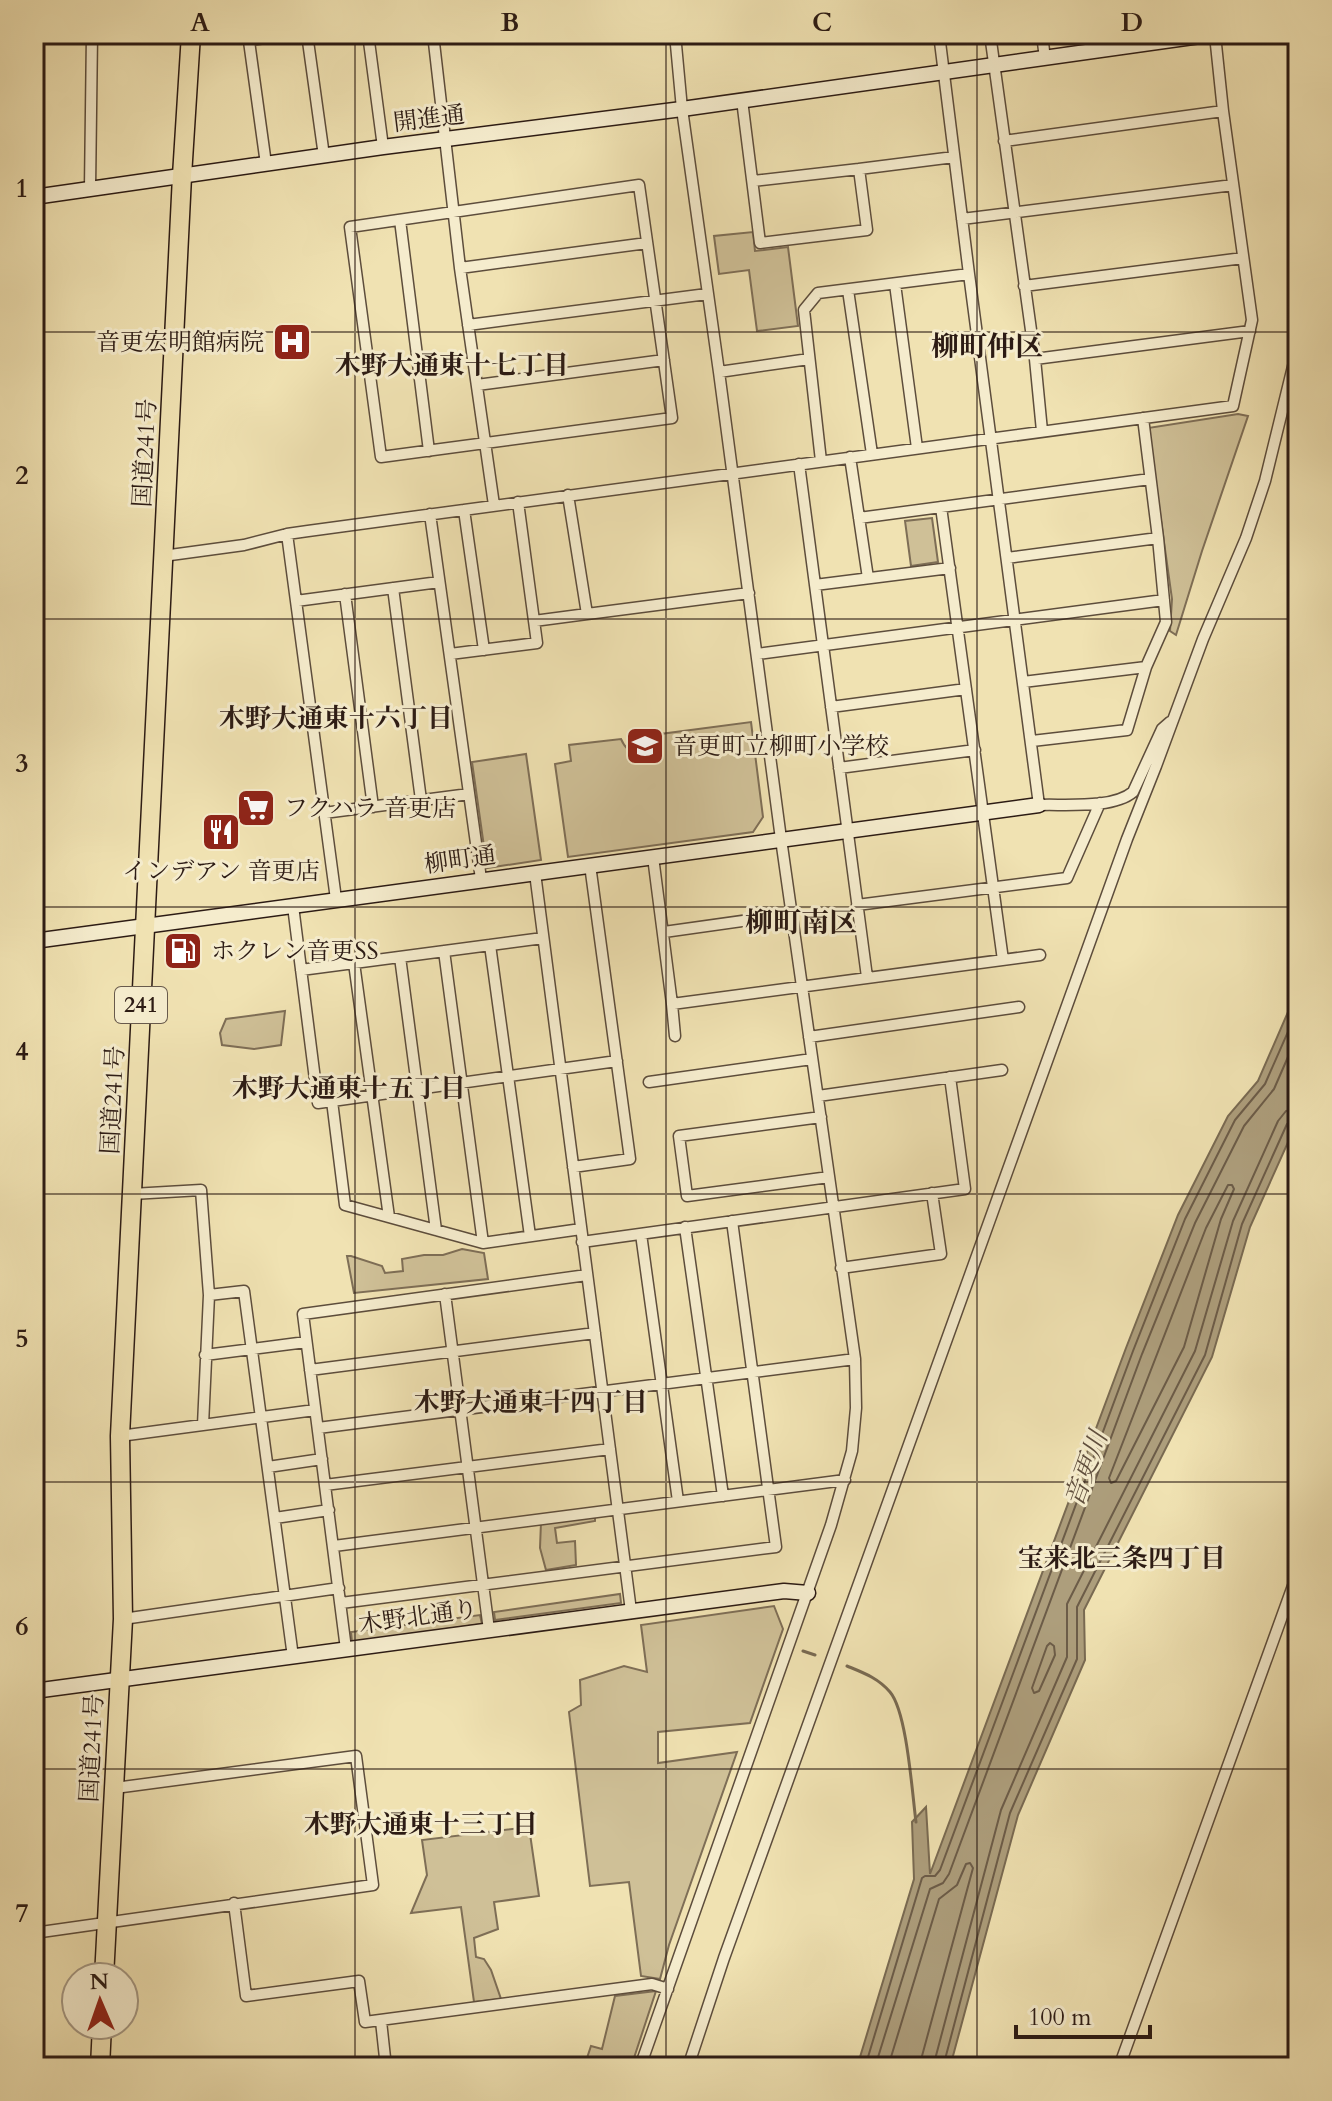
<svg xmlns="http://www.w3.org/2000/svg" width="1332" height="2101" font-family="Cardo,'Noto Serif JP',serif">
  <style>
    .green { fill: #cfc097; stroke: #7e6e56; stroke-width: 2 }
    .water { fill: #ad9e7c; stroke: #796a52; stroke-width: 2 }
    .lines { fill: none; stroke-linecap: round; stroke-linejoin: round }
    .shore { stroke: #6c5c48; stroke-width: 2 }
    .stream { stroke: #796a52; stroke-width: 3 }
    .street-casing { stroke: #5d4d3c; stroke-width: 13 }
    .secondary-casing { stroke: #2c1b14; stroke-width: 17 }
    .highway-casing { stroke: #2c1b14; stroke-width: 21 }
    .street { stroke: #f5eccd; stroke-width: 10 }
    .secondary { stroke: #f5eccd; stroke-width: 14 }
    .highway { stroke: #f0e2b2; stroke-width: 18 }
    .grid { fill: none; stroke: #2c1b14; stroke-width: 2; stroke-opacity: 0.55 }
    .labels { text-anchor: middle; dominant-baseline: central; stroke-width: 6; stroke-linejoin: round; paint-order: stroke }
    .shield { fill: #f5eccd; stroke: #685a4c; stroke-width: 2 }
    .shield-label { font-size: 22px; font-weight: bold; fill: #2c1b14 }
    .street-label { font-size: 24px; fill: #2c1b14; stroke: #f5eccd }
    .poi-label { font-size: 24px; fill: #2c1b14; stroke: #f5eccd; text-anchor: start }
    .neighbourhood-label { font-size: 26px; font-weight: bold; fill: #2c1b14; stroke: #f5eccd }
    .water-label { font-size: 26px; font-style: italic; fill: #604f3e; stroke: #f5eccd }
    .quarter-label { font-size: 28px; font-weight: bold; fill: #2c1b14; stroke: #f5eccd }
    .neatline { fill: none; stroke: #2c1b14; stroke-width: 3 }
    .grid-label { font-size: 26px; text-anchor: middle; font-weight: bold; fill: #2c1b14 }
  </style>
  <rect width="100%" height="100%" fill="#f0e2b2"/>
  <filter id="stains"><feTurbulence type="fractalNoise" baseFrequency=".0025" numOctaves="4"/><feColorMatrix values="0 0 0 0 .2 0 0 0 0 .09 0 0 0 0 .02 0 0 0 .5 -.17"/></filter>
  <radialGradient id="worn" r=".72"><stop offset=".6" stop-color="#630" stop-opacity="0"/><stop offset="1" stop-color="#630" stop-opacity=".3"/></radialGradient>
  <path class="green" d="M 753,232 L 755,251 L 788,247 L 798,326 L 757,331 L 749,270 L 719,274 L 714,236 Z
    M 1238,414 L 1248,416 L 1202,551 L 1176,635 L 1170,631 L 1172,599 L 1148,428 Z
    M 932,518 L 938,562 L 911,566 L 905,521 Z
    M 751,722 L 763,817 L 753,832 L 568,857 L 555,764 L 571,761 L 569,745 L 621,739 C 630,760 648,755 653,735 Z
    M 526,754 L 541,860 L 487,868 L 472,762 Z
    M 285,1011 L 281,1045 L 254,1049 L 222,1045 L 220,1033 L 226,1019 Z
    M 462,1249 L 484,1253 L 488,1279 L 354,1293 L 347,1256 L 351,1256 L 382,1266 L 385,1273 L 403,1271 L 402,1259 L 424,1255 L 443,1255 Z
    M 595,1514 L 595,1521 L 555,1528 L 557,1543 L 575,1541 L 576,1565 L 546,1570 L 540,1548 L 541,1522 Z
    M 620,1594 L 621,1603 L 495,1620 L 494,1612 Z
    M 774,1606 L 783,1629 L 750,1723 L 658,1732 L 658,1763 L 737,1752 L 669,1945 L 660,1979 L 641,1976 L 629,1882 L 590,1886 L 569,1712 L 581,1705 L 580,1680 L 624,1666 L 647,1672 L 641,1625 Z
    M 480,1615 L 482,1624 L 352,1642 L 351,1632 Z
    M 529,1827 L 539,1896 L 494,1902 L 498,1929 L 474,1938 L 476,1957 L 484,1959 L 491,1970 L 501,1999 L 474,2002 L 461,1907 L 411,1913 L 427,1875 L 422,1840 Z
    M 656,1991 L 631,2067 L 584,2067 L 591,2046 L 602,2049 L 615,1996 Z"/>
  <path class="water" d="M 1298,989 L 1298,1120 L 1250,1227 L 1212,1357 L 1084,1610 L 1085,1660 L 1018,1815 L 950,2067 L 857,2067 L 914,1879 L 912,1822 L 926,1807 L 930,1874 L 1126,1348 L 1178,1215 L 1228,1116 L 1258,1081 Z"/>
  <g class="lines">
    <path class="shore" d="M 1228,1185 L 1232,1185 L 1234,1189 L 1221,1219 L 1184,1347 L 1116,1481 L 1111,1483 L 1109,1478 L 1206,1228 Z
      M 1050,1643 L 1054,1646 L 1055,1655 L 1039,1691 L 1034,1693 L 1032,1688 L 1047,1646 Z
      M 865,2067 L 922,1878 L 925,1876 L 935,1876 L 940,1870 L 1133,1351 L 1185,1219 L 1235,1120 L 1265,1084 L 1298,1009
      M 875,2067 L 930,1889 L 943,1883 L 949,1874 L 1142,1354 L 1195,1223 L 1244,1126 L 1274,1089 L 1298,1034
      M 888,2067 L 939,1899 L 957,1885 L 966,1864 L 970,1863 L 973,1868 L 922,2056 L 921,2067
      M 933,2067 L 1001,1810 L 1067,1657 L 1067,1604 L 1195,1351 L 1233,1221 L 1278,1121 L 1286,1111 L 1298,1109
      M 943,2067 L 1010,1813 L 1077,1659 L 1077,1607 L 1205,1355 L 1242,1224 L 1287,1124 L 1292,1120 L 1298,1119"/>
    <path class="stream" d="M 803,1651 L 815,1655
      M 847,1666 C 864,1673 878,1678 890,1692 C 907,1712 912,1792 916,1822"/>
    <defs>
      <path id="street" d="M 248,34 L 266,164
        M 307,34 L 324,156
        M 368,34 L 383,147
        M 433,34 L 460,268 L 494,505
        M 939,34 L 969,274 L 1039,805 C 1065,804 1113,809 1133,792 L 1162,729 L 1170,722
        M 990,34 L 1035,359 L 1042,431
        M 1042,34 L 1045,59
        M 1094,34 L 1097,52
        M 249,40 L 300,34
        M 742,100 L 760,243 L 867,230 L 859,169 L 753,181
        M 1004,141 L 1223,111
        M 859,169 L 954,157
        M 639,185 L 672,418 L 381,457 L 350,227 Z
        M 90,188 L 92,34
        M 962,219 L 1233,185
        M 400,220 L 429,451
        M 460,268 L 647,243
        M 895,284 L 917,448
        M 1024,286 L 1243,258
        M 848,290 L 872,454
        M 468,325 L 707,294
        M 1035,359 L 1250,331
        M 719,372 L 809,359
        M 477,385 L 664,360
        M 850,457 L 868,578
        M 821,461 L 804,310 L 818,293 L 969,274
        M 799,464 L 867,977
        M 568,495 L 587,614 L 749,593
        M 941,507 L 1003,960
        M 464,510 L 484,650
        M 430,514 L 481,879
        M 859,518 L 1150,479
        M 287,534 L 336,899
        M 163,556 L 244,545 L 287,534 L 308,531 L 1233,406 L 1252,320 L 1223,111 L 1215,35 L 1200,36 L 1200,34
        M 1007,558 L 1158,538
        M 815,585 L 950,568
        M 393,588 L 421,800
        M 345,594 L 373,807
        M 296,601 L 439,582
        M 534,621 L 587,614
        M 450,654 L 537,643 L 518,502
        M 757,654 L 1164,600
        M 1023,682 L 1146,667
        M 831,707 L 966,689
        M 1032,741 L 1127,730 L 1146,667 L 1166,622 L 1158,538 L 1143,418
        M 839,768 L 975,750
        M 324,813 L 469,794
        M 653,857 L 672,1004 L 1040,955
        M 535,873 L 631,1611
        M 857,905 L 1067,878 L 1100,803
        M 293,906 L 318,1103 L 617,1061
        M 664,932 L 792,914
        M 490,945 L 530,1236
        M 444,951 L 483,1243
        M 400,957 L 436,1230
        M 354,963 L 389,1217
        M 301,970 L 543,938
        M 672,1004 L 675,1036
        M 809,1037 L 1019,1007
        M 649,1082 L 812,1059
        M 818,1096 L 1002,1070
        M 332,1101 L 345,1205 L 483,1243 L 581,1229
        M 821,1117 L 679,1136 L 687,1196 L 829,1177
        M 573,1167 L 630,1159 L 590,865
        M 132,1194 L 201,1190 L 209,1295 L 203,1425
        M 685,1227 L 723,1496
        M 641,1234 L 678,1501
        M 582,1242 L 965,1189 L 950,1077
        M 841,1268 L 941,1254 L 932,1193
        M 445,1294 L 489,1630
        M 209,1295 L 244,1291 L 293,1657
        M 205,1355 L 306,1342
        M 310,1370 L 595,1333
        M 318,1428 L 855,1359
        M 120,1436 L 315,1410
        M 268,1467 L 322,1459
        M 325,1485 L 610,1449
        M 275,1518 L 329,1510
        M 334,1546 L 845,1480
        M 341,1603 L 776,1547 L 732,1221
        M 123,1619 L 339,1588
        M 346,1649 L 303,1314 L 587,1275
        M 234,1903 L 246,1996 L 359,1981 L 365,2022 L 652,1984 L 668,1989
        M 34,1933 L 373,1885 L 356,1756 L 115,1788
        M 381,2021 L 386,2067
        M 640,2067 L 831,1525 L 852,1451 L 856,1408 L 855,1359 L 781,839 L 719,372 L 682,109 L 675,34
        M 688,2067 L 724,1958 L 1127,839 L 1156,766 L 1203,639 L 1246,538 L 1265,481 L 1298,346
        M 1119,2067 L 1298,1572"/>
      <path id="secondary" d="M 34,197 L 383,147 L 682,109 L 1200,36
        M 34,941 L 1039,805
        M 34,1691 L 784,1591 L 808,1593"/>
      <path id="highway" d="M 104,1977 L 123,1619 L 120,1436 L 182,176 L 191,34
        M 100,2067 L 102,2025"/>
    </defs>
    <use href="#street" class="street-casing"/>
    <use href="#secondary" class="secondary-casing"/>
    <use href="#highway" class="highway-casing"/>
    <use href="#street" class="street"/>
    <use href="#secondary" class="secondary"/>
    <use href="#highway" class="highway"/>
  </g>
  <path class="grid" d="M 355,34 L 355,2067M 666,34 L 666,2067M 977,34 L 977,2067M 34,332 L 1298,332M 34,619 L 1298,619M 34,907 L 1298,907M 34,1194 L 1298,1194M 34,1482 L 1298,1482M 34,1769 L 1298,1769"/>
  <defs>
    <symbol id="hospital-square" viewBox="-11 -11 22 22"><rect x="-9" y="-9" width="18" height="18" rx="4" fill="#8f2418" stroke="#f5eccd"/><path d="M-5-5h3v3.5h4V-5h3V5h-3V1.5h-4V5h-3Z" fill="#fff"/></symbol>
    <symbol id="school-square" viewBox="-11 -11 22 22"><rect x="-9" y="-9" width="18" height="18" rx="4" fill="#8f2418" stroke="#f5eccd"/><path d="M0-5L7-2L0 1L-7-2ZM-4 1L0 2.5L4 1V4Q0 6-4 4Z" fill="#fff"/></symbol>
    <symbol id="supermarket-square" viewBox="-11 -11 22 22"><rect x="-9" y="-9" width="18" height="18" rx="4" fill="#8f2418" stroke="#f5eccd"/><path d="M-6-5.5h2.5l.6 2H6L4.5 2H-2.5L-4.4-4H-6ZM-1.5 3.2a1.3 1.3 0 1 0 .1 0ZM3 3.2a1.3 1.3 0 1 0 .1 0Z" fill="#fff"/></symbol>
    <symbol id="restaurant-square" viewBox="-11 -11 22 22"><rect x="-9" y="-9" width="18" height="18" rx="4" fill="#8f2418" stroke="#f5eccd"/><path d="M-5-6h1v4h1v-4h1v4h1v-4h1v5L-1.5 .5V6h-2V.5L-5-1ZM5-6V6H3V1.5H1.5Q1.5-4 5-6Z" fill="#fff"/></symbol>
    <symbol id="fuel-square" viewBox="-11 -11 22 22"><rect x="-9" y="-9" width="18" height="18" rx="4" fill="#8f2418" stroke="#f5eccd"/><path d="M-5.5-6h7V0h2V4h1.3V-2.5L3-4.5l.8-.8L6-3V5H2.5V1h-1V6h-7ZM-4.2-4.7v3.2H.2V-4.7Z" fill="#fff"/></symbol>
  </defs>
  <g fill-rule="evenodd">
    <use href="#hospital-square" x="270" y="320" width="44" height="44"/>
    <use href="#school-square" x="623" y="724" width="44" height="44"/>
    <use href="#supermarket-square" x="234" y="786" width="44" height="44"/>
    <use href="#restaurant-square" x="199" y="810" width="44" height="44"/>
    <use href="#fuel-square" x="161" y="929" width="44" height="44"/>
  </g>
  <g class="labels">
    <rect class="shield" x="115" y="987" width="52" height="36" rx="6"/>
    <g class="shield-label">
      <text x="141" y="1005">241</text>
    </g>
    <g class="street-label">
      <text transform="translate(429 119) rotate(-7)">開進通</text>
      <text transform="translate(145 453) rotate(-87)">国道241号</text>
      <text transform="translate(460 860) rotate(-8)">柳町通</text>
      <text transform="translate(113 1100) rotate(-87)">国道241号</text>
      <text transform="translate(418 1617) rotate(-8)">木野北通り</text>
      <text transform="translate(92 1748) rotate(-87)">国道241号</text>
    </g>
    <g class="poi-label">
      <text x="264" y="342" text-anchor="end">音更宏明館病院</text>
      <text x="673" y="746">音更町立柳町小学校</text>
      <text x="284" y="808">フクハラ 音更店</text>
      <text x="221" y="871" text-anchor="middle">インデアン 音更店</text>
      <text x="211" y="951">ホクレン音更SS</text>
    </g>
    <g class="neighbourhood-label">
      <text x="452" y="365">木野大通東十七丁目</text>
      <text x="336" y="718">木野大通東十六丁目</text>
      <text x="349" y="1088">木野大通東十五丁目</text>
      <text x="531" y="1402">木野大通東十四丁目</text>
      <text x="1122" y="1558">宝来北三条四丁目</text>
      <text x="421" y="1824">木野大通東十三丁目</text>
    </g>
    <g class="water-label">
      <text transform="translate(1086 1469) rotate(-70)">音更川</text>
    </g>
    <g class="quarter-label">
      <text x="987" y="347">柳町仲区</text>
      <text x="801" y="923">柳町南区</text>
    </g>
  </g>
  <rect width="1332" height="2101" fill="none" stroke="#f0e2b2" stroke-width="88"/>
  <g transform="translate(100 2001) rotate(358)"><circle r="38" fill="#f5eccd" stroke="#a59883" stroke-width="2"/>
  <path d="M0-6L14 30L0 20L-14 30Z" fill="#8f2418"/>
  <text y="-12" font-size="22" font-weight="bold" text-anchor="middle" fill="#2c1b14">N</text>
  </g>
  <path d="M1016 2025v12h134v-12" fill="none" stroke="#2c1b14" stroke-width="4"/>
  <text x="1028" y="2025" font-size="24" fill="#2c1b14" stroke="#f5eccd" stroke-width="6" paint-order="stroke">100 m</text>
  <rect x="44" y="44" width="1244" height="2013" class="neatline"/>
  <g class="grid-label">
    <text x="200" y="31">A</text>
    <text x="510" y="31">B</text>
    <text x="822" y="31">C</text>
    <text x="1132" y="31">D</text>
    <text x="22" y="197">1</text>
    <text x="22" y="484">2</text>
    <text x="22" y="772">3</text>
    <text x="22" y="1060">4</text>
    <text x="22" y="1347">5</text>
    <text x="22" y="1635">6</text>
    <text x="22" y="1922">7</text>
  </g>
  <rect width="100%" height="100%" filter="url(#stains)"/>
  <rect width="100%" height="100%" fill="url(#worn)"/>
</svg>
